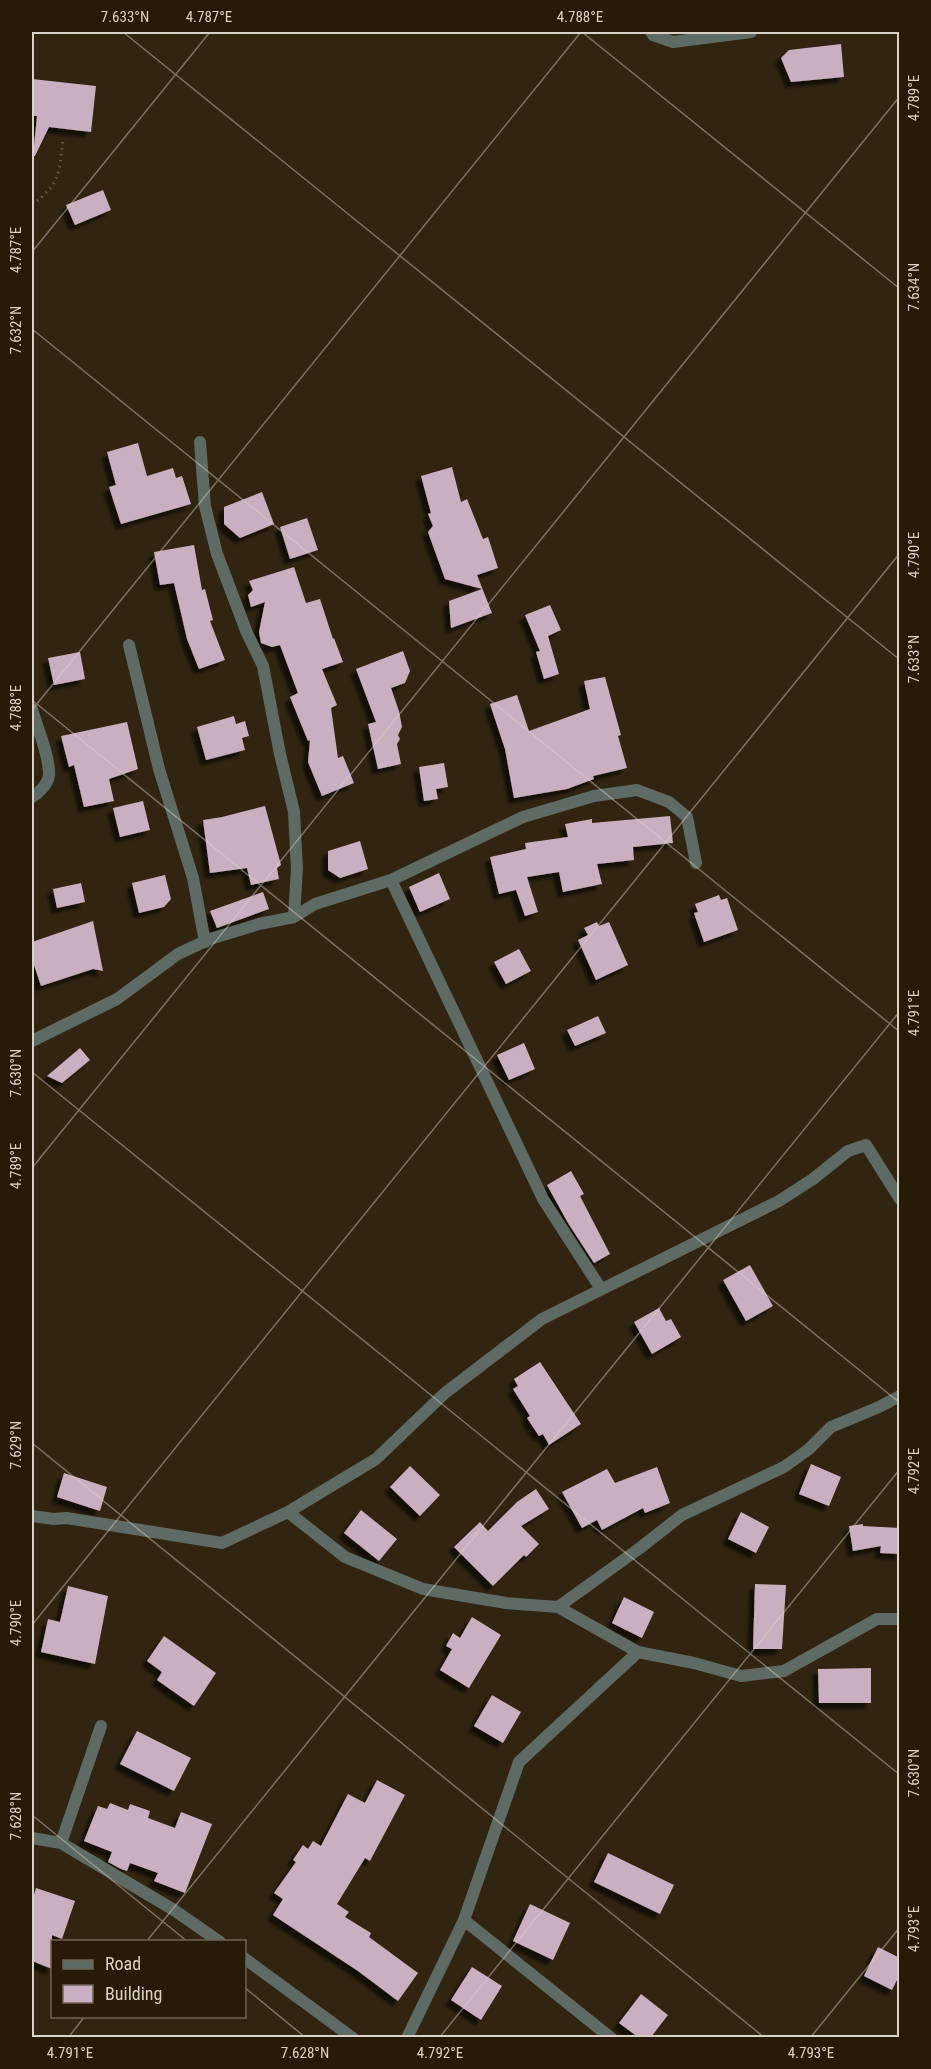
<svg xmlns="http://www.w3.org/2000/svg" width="931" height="2069" font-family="'Roboto Condensed',sans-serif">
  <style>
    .building { fill: #c9b0c1; filter: url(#shadow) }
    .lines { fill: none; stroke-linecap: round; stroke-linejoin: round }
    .path { stroke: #655948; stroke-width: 3; stroke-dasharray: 1.5 4.5; stroke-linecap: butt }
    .street { stroke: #5e6a64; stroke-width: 12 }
    .ticks { fill: none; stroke: #dbd2c7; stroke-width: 1.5; stroke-opacity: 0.45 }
    .neatline { fill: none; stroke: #dbd2c7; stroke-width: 2 }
    .ticks-label { font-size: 15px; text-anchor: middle; fill: #dbd2c7 }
  </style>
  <defs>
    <filter id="shadow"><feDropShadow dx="-5.5" dy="5.5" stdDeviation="1.5" flood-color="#0009"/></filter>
  </defs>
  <rect width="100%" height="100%" fill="#312411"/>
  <path class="building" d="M 841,44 L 844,77 L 791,82 L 781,58 L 789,50 Z
    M 32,79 L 96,86 L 91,132 L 49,127 L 35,156 L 33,156 L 37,116 L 32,116 Z
    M 103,190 L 111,210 L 75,225 L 66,205 Z
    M 138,443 L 147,476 L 173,468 L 176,478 L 182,476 L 191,504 L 121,524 L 109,487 L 116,485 L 107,452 Z
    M 452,467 L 461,502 L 467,499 L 483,539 L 488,537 L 498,568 L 477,575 L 492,613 L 451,628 L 449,601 L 482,589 L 445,579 L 428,532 L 433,526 L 428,514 L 431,513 L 421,476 Z
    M 262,492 L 274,524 L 240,538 L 224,524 L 224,507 Z
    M 307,518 L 318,550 L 290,559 L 280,527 Z
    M 194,545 L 202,590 L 205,589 L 213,620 L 210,621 L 225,660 L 199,669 L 187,639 L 174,583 L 160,585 L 154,552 Z
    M 294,567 L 306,603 L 320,599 L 333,639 L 334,638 L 343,662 L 322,669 L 337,705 L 331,708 L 338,758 L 343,756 L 354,783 L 322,796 L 308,762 L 310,740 L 308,741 L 290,697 L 298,693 L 280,645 L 272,647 L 261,643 L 259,632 L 265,602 L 251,607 L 248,595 L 253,590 L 249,581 Z
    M 550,605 L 561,630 L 548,636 L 559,674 L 544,679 L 536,652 L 540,651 L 525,615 Z
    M 403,651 L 410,671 L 405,683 L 391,688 L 399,711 L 402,727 L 398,735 L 400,739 L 397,744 L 401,764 L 378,769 L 368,724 L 376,722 L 356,669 Z
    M 80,652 L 85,679 L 54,685 L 48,658 Z
    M 605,677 L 621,735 L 618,736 L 627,768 L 593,776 L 594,779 L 567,789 L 514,798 L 505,749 L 490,704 L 517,695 L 529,731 L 590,709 L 584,681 Z
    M 234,716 L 236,724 L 245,721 L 249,736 L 242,738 L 245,750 L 206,760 L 197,727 Z
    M 127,722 L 138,769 L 109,779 L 114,801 L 84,807 L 74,765 L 69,767 L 61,736 Z
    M 444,763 L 448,787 L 436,789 L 438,799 L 424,801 L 419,767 Z
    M 143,801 L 150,830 L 120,837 L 113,808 Z
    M 265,806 L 281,865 L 277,868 L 279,879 L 251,885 L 247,868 L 210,873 L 203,820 L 222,817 Z
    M 670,816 L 673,843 L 633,847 L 634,860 L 597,864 L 602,884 L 563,892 L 559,872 L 527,877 L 538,912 L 525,916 L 516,890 L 499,894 L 490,857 L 526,849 L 525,843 L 568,837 L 565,824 L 592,819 L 592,823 Z
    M 360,841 L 368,869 L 340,878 L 328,870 L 328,851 Z
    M 439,873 L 450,899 L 420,912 L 409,887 Z
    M 165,875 L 171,899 L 164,907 L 139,913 L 132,883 Z
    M 81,883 L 85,902 L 57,908 L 53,889 Z
    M 263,892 L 269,909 L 217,928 L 210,911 Z
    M 719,895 L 721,900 L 727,898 L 738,930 L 704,942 L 694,913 L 698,912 L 695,904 Z
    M 93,921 L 103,971 L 93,969 L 41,986 L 34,965 L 32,965 L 32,942 Z
    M 597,922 L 599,926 L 609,922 L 628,965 L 596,980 L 578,940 L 588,935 L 584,928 Z
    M 519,949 L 531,971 L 506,984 L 494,962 Z
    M 598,1016 L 606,1033 L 575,1046 L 567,1030 Z
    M 524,1043 L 535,1069 L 509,1080 L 497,1055 Z
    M 80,1048 L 90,1060 L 62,1083 L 47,1076 Z
    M 571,1171 L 584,1194 L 580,1196 L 610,1254 L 594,1263 L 568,1223 L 547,1185 Z
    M 750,1265 L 773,1306 L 746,1321 L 723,1280 Z
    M 659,1308 L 666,1321 L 671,1319 L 681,1337 L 652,1354 L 634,1322 Z
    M 540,1362 L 581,1424 L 549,1445 L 543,1434 L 539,1436 L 527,1418 L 530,1416 L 513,1389 L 518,1386 L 514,1379 Z
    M 811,1464 L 841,1477 L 829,1506 L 799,1494 Z
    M 410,1466 L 440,1495 L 420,1516 L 390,1487 Z
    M 657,1467 L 670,1503 L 645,1513 L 643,1508 L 602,1530 L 597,1520 L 582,1528 L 562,1492 L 607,1469 L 615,1483 Z
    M 64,1473 L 107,1487 L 100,1511 L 57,1497 Z
    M 536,1489 L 549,1509 L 521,1526 L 539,1544 L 526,1557 L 524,1555 L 493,1586 L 454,1547 L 480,1522 L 488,1531 L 517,1502 Z
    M 361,1510 L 397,1539 L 379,1561 L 344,1533 Z
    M 741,1512 L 769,1527 L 756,1553 L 728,1539 Z
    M 863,1524 L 863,1526 L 900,1528 L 900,1554 L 880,1553 L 881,1546 L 853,1551 L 849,1526 Z
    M 755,1584 L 786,1585 L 782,1649 L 753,1649 Z
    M 68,1586 L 108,1596 L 95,1664 L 41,1652 L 48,1619 L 60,1622 Z
    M 624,1597 L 654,1612 L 642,1638 L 612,1623 Z
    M 472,1617 L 501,1635 L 469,1688 L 440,1670 L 452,1649 L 446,1646 L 453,1633 L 460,1638 Z
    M 164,1636 L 216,1673 L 194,1706 L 157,1680 L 162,1672 L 147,1661 Z
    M 871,1668 L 871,1703 L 819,1703 L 818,1669 Z
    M 492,1695 L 521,1712 L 503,1743 L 474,1726 Z
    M 137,1731 L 191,1758 L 174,1791 L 120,1764 Z
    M 377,1780 L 405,1795 L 370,1861 L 365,1858 L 337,1904 L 349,1912 L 345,1917 L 371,1933 L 369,1937 L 418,1973 L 398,2001 L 358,1971 L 273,1915 L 283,1899 L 274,1893 L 296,1862 L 293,1860 L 303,1845 L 308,1849 L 313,1841 L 321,1846 L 348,1794 L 365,1803 Z
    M 110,1803 L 128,1810 L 130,1804 L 150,1811 L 148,1818 L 175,1828 L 181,1812 L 212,1824 L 185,1893 L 154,1881 L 158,1873 L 130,1863 L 127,1871 L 121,1869 L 108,1862 L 112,1852 L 84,1841 L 98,1806 L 107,1809 Z
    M 608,1853 L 674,1885 L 660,1914 L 594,1882 Z
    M 36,1888 L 75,1901 L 62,1939 L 52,1935 L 52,1969 L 32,1961 L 32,1901 Z
    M 530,1904 L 570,1923 L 553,1960 L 513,1941 Z
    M 878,1947 L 900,1958 L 900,1974 L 892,1990 L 864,1976 Z
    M 472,1967 L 502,1986 L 481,2020 L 451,2000 Z
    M 641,1994 L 668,2015 L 651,2037 L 638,2037 L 619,2023 Z"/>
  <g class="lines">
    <path class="path" d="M 32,205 C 61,182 58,176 63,141"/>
    <path class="street" d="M 651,32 L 653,35 L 673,42 L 751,32
      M 129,645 L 159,769 L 193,878 L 205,942
      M 32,709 C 37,727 50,757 49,775 C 48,784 39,793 32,797
      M 391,880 L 543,1199 L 601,1289
      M 294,917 L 315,904 L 391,880 L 523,817 L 594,796 L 637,790 L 669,802 L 687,817 L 696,863
      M 32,1041 L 117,999 L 178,954 L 210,939 L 259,924 L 294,917 L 297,869 L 294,812 L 280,754 L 263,666 L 247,633 L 217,554 L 205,506 L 200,442
      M 288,1512 L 345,1557 L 423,1589 L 506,1603 L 558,1607 L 638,1652 L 519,1762 L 464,1920 L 407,2038
      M 32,1516 L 54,1519 L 66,1518 L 222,1543 L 288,1512 L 376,1459 L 445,1393 L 542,1319 L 779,1201 L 813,1179 L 848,1151 L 866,1145 L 900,1199
      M 558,1607 L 640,1548 L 682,1515 L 784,1467 L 809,1449 L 831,1427 L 879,1407 L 900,1396
      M 638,1652 L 694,1663 L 741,1676 L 784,1671 L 877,1619 L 900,1619
      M 32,1838 L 61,1843 L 174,1910 L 220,1942
      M 61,1843 L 101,1726
      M 464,1920 L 611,2038
      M 244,1958 L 353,2038"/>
  </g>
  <path class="ticks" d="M 123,32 L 900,660M 582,32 L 900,289M 32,252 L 210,32M 32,329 L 900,1032M 32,700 L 900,1403M 32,710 L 581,32M 32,1072 L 900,1775M 32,1168 L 900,96M 32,1443 L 765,2038M 32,1625 L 900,553M 32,1815 L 188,1942M 146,1942 L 900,1011M 244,1987 L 306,2038M 68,2038 L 85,2016M 439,2038 L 900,1469M 810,2038 L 900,1927"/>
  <rect width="931" height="2069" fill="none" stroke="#271a08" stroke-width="66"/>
  <rect x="51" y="1940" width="195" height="78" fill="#271a08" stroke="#6f6454" stroke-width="1.5"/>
  <rect x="63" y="1960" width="30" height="9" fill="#5e6a64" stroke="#6f6454" stroke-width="1.5"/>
  <text x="105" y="1970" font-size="18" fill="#dbd2c7">Road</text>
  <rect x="63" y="1985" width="30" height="18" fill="#c9b0c1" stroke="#6f6454" stroke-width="1.5"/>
  <text x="105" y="2000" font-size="18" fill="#dbd2c7">Building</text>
  <rect x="33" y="33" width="865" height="2003" class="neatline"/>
  <g class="ticks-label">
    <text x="125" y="22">7.633°N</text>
    <text x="209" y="22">4.787°E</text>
    <text x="580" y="22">4.788°E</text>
    <text transform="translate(914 98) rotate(-90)" y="5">4.789°E</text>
    <text transform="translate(16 250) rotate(-90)" y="5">4.787°E</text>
    <text transform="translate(914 287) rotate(-90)" y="5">7.634°N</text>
    <text transform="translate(16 330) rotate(-90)" y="5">7.632°N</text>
    <text transform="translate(914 555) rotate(-90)" y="5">4.790°E</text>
    <text transform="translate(914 659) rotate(-90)" y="5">7.633°N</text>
    <text transform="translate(16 708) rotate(-90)" y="5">4.788°E</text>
    <text transform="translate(914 1013) rotate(-90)" y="5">4.791°E</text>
    <text transform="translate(16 1073) rotate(-90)" y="5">7.630°N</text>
    <text transform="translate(16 1166) rotate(-90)" y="5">4.789°E</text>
    <text transform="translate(16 1445) rotate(-90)" y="5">7.629°N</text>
    <text transform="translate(914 1471) rotate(-90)" y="5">4.792°E</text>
    <text transform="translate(16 1623) rotate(-90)" y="5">4.790°E</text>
    <text transform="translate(914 1773) rotate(-90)" y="5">7.630°N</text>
    <text transform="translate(16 1816) rotate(-90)" y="5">7.628°N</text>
    <text transform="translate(914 1929) rotate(-90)" y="5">4.793°E</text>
    <text x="70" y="2058">4.791°E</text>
    <text x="305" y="2058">7.628°N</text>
    <text x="440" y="2058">4.792°E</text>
    <text x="811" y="2058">4.793°E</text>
  </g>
</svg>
